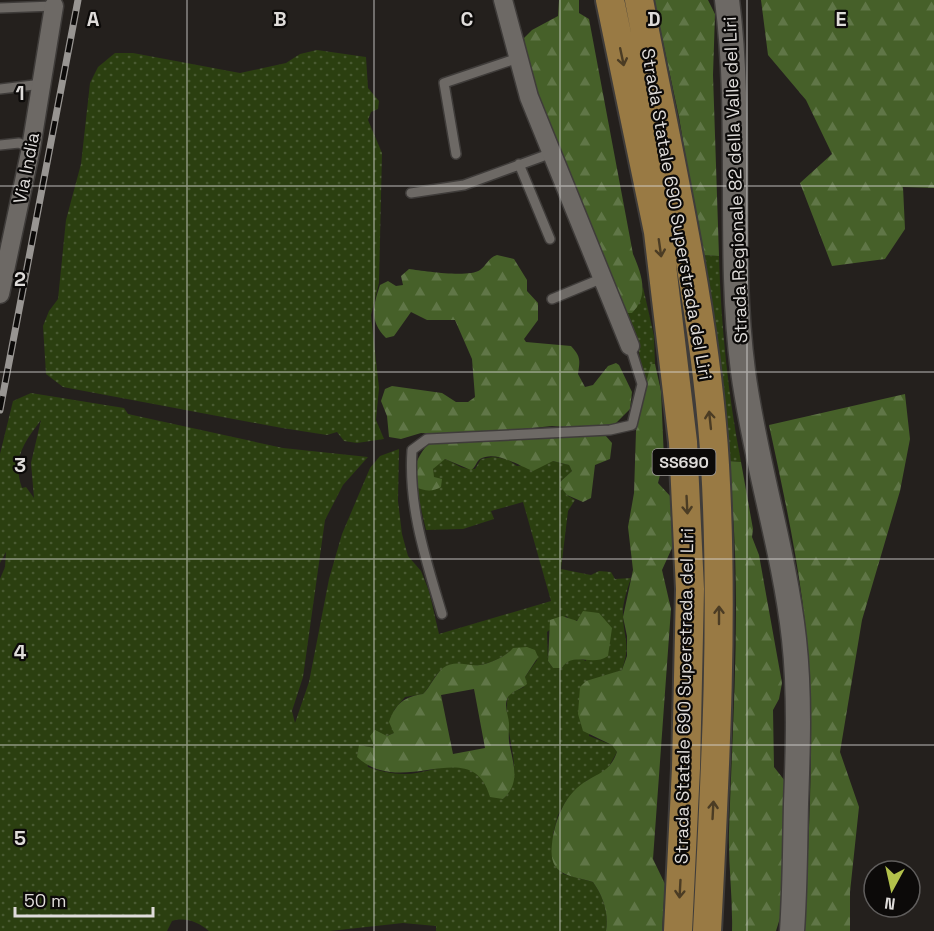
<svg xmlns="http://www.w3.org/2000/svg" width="934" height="931" font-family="'Space Grotesk',sans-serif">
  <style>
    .grass { fill: url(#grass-dots); fill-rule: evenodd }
    .forest { fill: url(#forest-firs); fill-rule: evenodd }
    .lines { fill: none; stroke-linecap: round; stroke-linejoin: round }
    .service-casing { stroke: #3f3c3a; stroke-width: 12 }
    .minor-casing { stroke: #3f3c3a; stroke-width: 21 }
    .secondary-casing { stroke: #3f3c3a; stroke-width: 27 }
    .trunk-casing { stroke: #3f3c3a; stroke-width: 32 }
    .service { stroke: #6d6965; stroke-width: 9 }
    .minor { stroke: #6d6965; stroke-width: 18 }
    .secondary { stroke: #6d6965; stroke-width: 24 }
    .trunk { stroke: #997a44; stroke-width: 28 }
    .rail-casing { stroke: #989592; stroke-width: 7 }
    .rail { stroke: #0c0a09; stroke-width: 4.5; stroke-dasharray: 14; stroke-linecap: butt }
    .oneway { stroke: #4b3c24 }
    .grid { fill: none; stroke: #dfdcda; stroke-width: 1.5; stroke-opacity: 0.55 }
    .labels { text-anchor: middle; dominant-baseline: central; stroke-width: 4.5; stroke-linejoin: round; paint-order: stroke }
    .shield { fill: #0c0a09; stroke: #a09d9b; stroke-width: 1.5 }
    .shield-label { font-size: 16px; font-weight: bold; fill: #dfdcda }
    .street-label { font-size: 18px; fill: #dfdcda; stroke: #0c0a09 }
    .grid-label { font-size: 20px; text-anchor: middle; font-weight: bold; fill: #dfdcda; stroke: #0c0a09; stroke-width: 4.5; stroke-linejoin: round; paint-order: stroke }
  </style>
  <defs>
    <pattern id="grass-dots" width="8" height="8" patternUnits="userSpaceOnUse" patternTransform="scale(1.5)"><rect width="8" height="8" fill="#2b3f10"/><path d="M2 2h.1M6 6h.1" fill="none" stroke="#495a32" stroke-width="1.8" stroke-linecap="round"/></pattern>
    <pattern id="forest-firs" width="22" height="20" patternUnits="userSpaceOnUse" patternTransform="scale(1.5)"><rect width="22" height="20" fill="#466029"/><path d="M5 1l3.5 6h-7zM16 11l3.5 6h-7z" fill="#607647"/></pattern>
  </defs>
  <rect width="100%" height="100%" fill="#24201d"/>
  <path class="grass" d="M 317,50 L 366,57 L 368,88 L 379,101 L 378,109 L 371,112 L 368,120 L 382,153 L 379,283 L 371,315 L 379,388 L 376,420 L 384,439 L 357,443 L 344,441 L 337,432 L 327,435 L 282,428 L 63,387 L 46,374 L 43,326 L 49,311 L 58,299 L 66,220 L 81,164 L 90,83 L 98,67 L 115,53 L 133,53 L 240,73 L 286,63 L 300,54 Z
    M 702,255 L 719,256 C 721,326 728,394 741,462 L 728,461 Z
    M 643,287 L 654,336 L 655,364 L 651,365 L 644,389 L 637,336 L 626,313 L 635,310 Z
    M 31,393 L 124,408 L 128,414 L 283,448 L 368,457 L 343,485 L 325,520 L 303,677 L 292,711 L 295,723 L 309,682 L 329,579 L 342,534 L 370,468 L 380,456 L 399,449 L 398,501 L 402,534 L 408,556 L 421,571 L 429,591 L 439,634 L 551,601 L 523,502 L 491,511 L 494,519 L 463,529 L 426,530 L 416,487 L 434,477 L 432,473 C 438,446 453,466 464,468 C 467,469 471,468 475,469 L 481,459 L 493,457 L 507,459 L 517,466 L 553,461 L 569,465 L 572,471 L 560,482 L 567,495 L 575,500 L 568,511 L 561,569 L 591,575 L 599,571 L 611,572 L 615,579 L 631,578 C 627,590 622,604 623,617 C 624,640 631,644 622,670 L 597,679 L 589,736 L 612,745 L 617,752 L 608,768 L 603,774 L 586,781 L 566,801 L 558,815 L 553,834 L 563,874 L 593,882 C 603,896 609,913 606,931 L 436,931 L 436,926 L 403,923 L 330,931 L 209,931 C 198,922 186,917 172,921 L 167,931 L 0,931 L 0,579 L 5,567 L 6,552 L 0,563 L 0,454 L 13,401 ZM 41,420 L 31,463 L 34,498 L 26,487 L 22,488 C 12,459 23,444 41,420 ZM 566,616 L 573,622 L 580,619 L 586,661 C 576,657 567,659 562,668 L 553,668 L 548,661 L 547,632 ZM 514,648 L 537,660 L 525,677 L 524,687 L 509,694 C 498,725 530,774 503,799 C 494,791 484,778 477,772 C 456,757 426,775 404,774 C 392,774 379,771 368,767 L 363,746 L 375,748 L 387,736 L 394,733 L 394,710 L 405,697 L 423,694 C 432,685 434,672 448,666 C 459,661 469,667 480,665 C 492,663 506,656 514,648 Z"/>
  <path class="forest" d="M 559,0 L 579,0 L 579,13 L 589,19 L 633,254 C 641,273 650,295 632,313 L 626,313 L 528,72 L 524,38 L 532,30 L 558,16 Z
    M 654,0 L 708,0 L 715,14 L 713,75 L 719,256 L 702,255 L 679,117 Z
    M 761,0 L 934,0 L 934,188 L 903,187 L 905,229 L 885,259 L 832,266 L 800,183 L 832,154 L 806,100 L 768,55 Z
    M 497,255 L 514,259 L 527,280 L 527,291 L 538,303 L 538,320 L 524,339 L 526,342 L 571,346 C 581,357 580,360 578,374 L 585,387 L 593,385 L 608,366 L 616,363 L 619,365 L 632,392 L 630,409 L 616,423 L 598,429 L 552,426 L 463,435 L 421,433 L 401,439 L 389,437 L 387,416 L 381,401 L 385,389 L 392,386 L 442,393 L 456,402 L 468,402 L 475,397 L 472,359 L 455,320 L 427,320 L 411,312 L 394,336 L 386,338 C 369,321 373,306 380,285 L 388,281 L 396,286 L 403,285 L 401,276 L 409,269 C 424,271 468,278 480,270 C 486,266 488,258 497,255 Z
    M 651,364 L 655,364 L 661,391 L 664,459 L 658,483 L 672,498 L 672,548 L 662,570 L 671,609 L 653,859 L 665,884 L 662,931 L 606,931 C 609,913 603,896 593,882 C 569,875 548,876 552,844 C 555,819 565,793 588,780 C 602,772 611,769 617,752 L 612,745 L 583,731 L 578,714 L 580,687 L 586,681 L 622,670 L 627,656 L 627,636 L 623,617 L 633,570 L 628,527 L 634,493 L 636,431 L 642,397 Z
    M 905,394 L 910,439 L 900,491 L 862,620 L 840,752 L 859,807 L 850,892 L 850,931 L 804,931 C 808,852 813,773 810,694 C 808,603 788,513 769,425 Z
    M 584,433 L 605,435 L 612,443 L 610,459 L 595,465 L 591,498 L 583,502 L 567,495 L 560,486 L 560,482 L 572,471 L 569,465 L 553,461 L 533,471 C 519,466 496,450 480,459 C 476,462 476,467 471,470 L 445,459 L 433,469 L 434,477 L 442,479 L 441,487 C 433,492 424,491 416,487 C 410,471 418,455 429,443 Z
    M 728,461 L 741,462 L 753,529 L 752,537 L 759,555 L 782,683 L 779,699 L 773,710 L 774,767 L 785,781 L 784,905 L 776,931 L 732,931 C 733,898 728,864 729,831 C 733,708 743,584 728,461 Z
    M 583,611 L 599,613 L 612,628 L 608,656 C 593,667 572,651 562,668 L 553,668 L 548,661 L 550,620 L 562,616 L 577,621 Z
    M 527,647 L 535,650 L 538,657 L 525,677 L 527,684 C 522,689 512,691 508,697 C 503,707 509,715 509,724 C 509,732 508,739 510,747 C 514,766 520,784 503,799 L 490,797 C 472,733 403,800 357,757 L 359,745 L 375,748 L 370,736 L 375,730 L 387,736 L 394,733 L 389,722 C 396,703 404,697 423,694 C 431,686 434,676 443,668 C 456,659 467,667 480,665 C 492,663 506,656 513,648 ZM 474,689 L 485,748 L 453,754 L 441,695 Z"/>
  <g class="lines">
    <defs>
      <path id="service" d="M 0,8 L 54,6
        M 0,89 L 42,84
        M 0,145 L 19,143 L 31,148
        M 456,154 L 444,83 L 518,58
        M 519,164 L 550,239
        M 411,193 L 464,185 L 552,153
        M 552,299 L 603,278
        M 442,614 C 426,560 408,507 412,450 L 427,439 L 610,430 L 632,425 L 642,384 L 630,346"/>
      <path id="minor" d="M 503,0 L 529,97 L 630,346
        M 0,294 L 31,148 L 54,6"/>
      <path id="secondary" d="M 727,0 C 743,123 727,248 743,371 C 755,462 784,549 794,639 C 800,694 798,749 796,804 C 795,846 795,889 792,931"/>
      <path id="trunk" d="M 610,0 L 658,232 L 683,442 L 690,589 L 686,768 L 678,931
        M 639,0 C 668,153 706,310 715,465 C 724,620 715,776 707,931"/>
    </defs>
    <use href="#service" class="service-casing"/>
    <use href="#minor" class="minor-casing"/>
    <use href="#secondary" class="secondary-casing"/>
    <use href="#trunk" class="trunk-casing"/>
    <use href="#service" class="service"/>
    <use href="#minor" class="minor"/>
    <use href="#secondary" class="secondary"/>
    <use href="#trunk" class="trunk"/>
    <defs>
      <path id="rail" d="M 0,410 L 78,0"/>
    </defs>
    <use href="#rail" class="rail-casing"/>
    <use href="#rail" class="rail"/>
  </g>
  <defs><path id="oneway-shaft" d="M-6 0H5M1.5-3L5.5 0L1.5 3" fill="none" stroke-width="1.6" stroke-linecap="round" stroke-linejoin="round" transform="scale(1.5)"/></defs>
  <g class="oneway">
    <use href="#oneway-shaft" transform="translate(622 57) rotate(78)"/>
    <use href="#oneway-shaft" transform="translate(660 248) rotate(82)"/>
    <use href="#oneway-shaft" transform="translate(710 420) rotate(-96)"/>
    <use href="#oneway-shaft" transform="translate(687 505) rotate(87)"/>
    <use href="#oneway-shaft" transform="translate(719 615) rotate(-90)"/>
    <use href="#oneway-shaft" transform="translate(713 810) rotate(-87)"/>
    <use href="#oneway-shaft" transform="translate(680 889) rotate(93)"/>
  </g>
  <path class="grid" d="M 187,0 L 187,931M 374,0 L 374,931M 560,0 L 560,931M 747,0 L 747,931M 0,186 L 934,186M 0,372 L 934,372M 0,559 L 934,559M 0,745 L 934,745"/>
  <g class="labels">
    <rect class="shield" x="652.5" y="449" width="63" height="26" rx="4.5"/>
    <g class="shield-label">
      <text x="684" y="462">SS690</text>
    </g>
    <g class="street-label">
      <text transform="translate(26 168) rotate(-79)">Via India</text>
      <text transform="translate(735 180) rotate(-92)">Strada Regionale 82 della Valle del Liri</text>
      <text transform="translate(677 214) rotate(80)">Strada Statale 690 Superstrada del Liri</text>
      <text transform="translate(684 696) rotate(-89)">Strada Statale 690 Superstrada del Liri</text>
    </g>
  </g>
  <g class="grid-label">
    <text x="93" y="26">A</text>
    <text x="280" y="26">B</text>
    <text x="467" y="26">C</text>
    <text x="654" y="26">D</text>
    <text x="841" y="26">E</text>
    <text x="20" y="100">1</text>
    <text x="20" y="286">2</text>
    <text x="20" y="472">3</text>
    <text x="20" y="659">4</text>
    <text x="20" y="845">5</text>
  </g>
  <g transform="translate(892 889) rotate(188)"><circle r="28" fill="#0c0a09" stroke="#605e5d" stroke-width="1.5"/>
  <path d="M0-4.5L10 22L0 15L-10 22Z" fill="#b3c24b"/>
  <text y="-9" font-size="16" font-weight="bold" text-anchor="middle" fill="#dfdcda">N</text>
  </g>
  <path d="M15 907v9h138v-9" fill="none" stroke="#dfdcda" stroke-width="3"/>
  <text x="24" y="907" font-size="18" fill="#dfdcda" stroke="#0c0a09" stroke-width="4.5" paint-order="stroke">50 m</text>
</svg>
